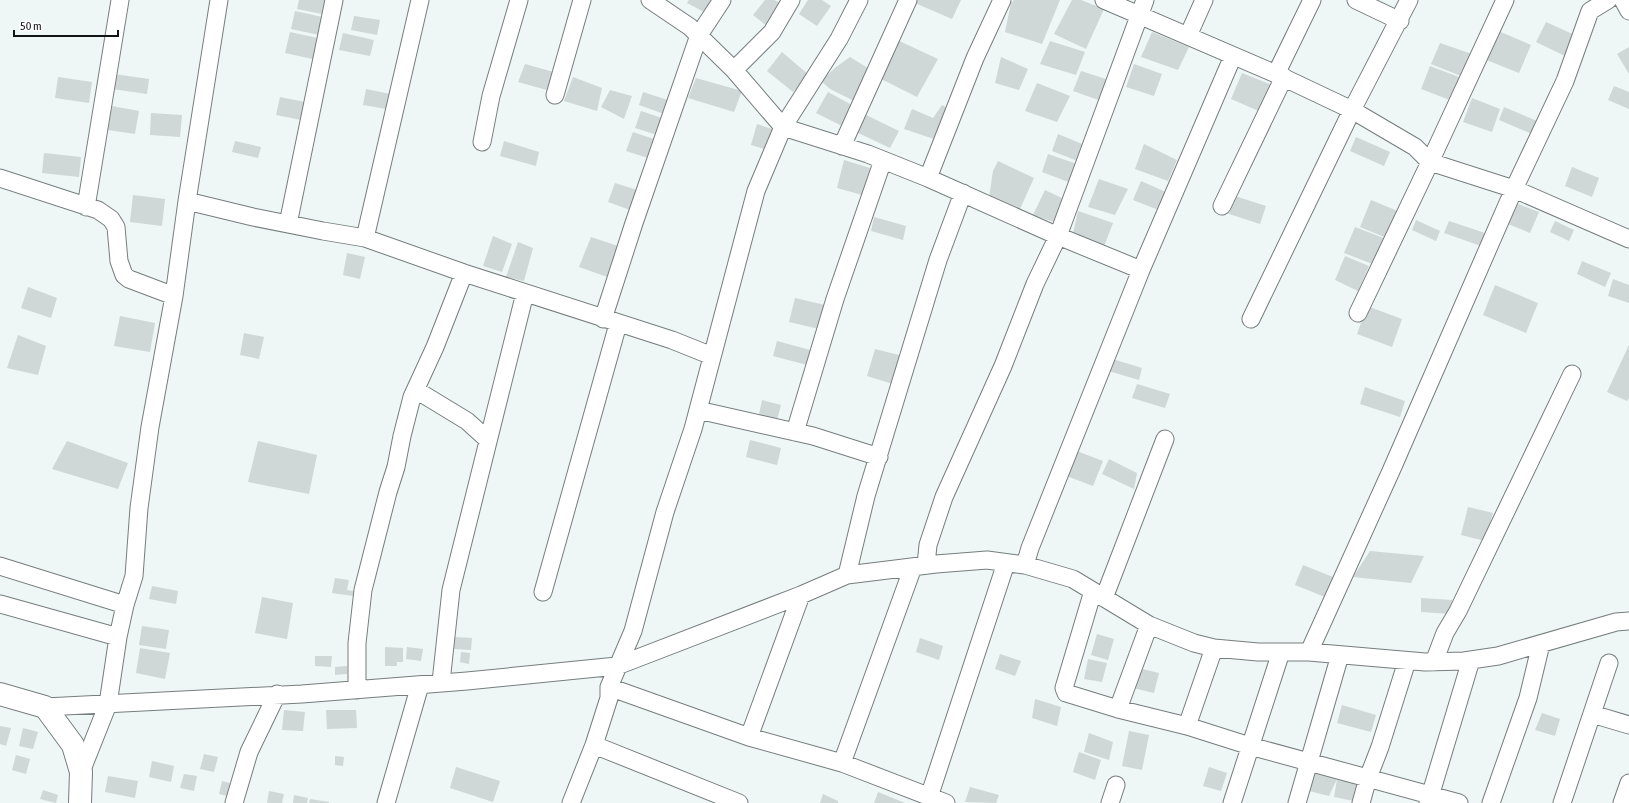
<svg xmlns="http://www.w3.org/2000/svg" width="1629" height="803" font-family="'Asap Condensed',sans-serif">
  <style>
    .building { fill: #cfd7d7 }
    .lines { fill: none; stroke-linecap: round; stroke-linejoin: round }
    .minor-casing { stroke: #767d7d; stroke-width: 19 }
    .major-casing { stroke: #767d7d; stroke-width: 24 }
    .minor { stroke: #fff; stroke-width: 17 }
    .major { stroke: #fff; stroke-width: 22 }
  </style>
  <rect width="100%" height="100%" fill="#eef6f6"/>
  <path class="building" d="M 299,0 L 328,0 L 327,15 L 297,9 Z
    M 689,0 L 714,0 L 708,14 L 687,3 Z
    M 765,0 L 774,0 L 783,4 L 768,27 L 753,15 Z
    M 808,0 L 822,0 L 831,6 L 817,26 L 799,14 Z
    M 916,0 L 961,0 L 952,19 L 915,3 Z
    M 1014,0 L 1060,0 L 1042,44 L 1005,32 L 1011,3 Z
    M 1072,0 L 1081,0 L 1104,9 L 1086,49 L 1054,34 Z
    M 295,11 L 327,18 L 324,36 L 291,29 Z
    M 354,16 L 380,20 L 377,35 L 351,30 Z
    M 1546,22 L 1577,36 L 1567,57 L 1536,42 Z
    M 1496,30 L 1531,45 L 1519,73 L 1484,59 Z
    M 290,32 L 322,39 L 317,60 L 285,53 Z
    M 1152,32 L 1189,47 L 1178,70 L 1141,57 Z
    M 343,33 L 374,40 L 370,56 L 339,50 Z
    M 895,39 L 938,59 L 917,97 L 877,77 Z
    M 1050,41 L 1085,52 L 1076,75 L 1040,64 Z
    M 1440,43 L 1475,55 L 1466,78 L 1431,64 Z
    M 1629,47 L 1629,74 L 1617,54 Z
    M 782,52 L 809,75 L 793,92 L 767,71 Z
    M 850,57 L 871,70 L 854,101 L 830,89 L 821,81 L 836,67 Z
    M 1001,57 L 1028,69 L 1019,90 L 995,83 Z
    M 525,64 L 561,74 L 554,92 L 518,82 Z
    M 1134,64 L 1162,74 L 1154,96 L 1126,87 Z
    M 1430,66 L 1464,79 L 1455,102 L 1421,89 Z
    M 1081,71 L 1112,81 L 1104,102 L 1073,91 Z
    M 1242,73 L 1272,85 L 1261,112 L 1231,99 Z
    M 114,74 L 149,79 L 147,94 L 112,89 Z
    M 58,77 L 92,82 L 89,103 L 55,98 Z
    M 573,77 L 602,88 L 597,111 L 564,101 Z
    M 696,78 L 742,91 L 734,112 L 688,98 Z
    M 1037,83 L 1070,96 L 1057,122 L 1025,111 Z
    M 1614,86 L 1629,92 L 1629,109 L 1608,100 Z
    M 366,89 L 395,95 L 392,110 L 363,105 Z
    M 610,90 L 632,96 L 624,119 L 601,107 Z
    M 643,92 L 671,101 L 667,115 L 639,105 Z
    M 828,92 L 852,105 L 842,126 L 816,113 Z
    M 280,97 L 310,103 L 306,121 L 276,115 Z
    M 1472,98 L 1500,109 L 1492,132 L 1463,122 Z
    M 942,105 L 951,110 L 937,140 L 904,129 L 912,109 L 933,118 Z
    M 112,106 L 139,111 L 135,134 L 108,130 Z
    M 1504,107 L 1537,121 L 1532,134 L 1499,120 Z
    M 641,111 L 662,118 L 657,135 L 635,128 Z
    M 860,112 L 899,131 L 890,148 L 852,130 Z
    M 151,113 L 182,115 L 180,137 L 150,135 Z
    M 757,124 L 775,130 L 767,150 L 751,145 Z
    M 633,132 L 654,139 L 648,158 L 626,151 Z
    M 1058,134 L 1087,146 L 1080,162 L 1052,151 Z
    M 1356,137 L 1390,152 L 1384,166 L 1350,151 Z
    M 235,141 L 261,147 L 258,158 L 232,152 Z
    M 504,141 L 539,152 L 536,166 L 500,156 Z
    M 1144,144 L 1177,160 L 1168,181 L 1135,169 Z
    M 44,153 L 81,157 L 79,177 L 42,173 Z
    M 1048,154 L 1077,164 L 1071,183 L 1042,172 Z
    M 844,160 L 870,168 L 862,195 L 837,188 Z
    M 998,161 L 1034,178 L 1019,211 L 989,198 L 993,171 Z
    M 1572,167 L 1599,178 L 1592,197 L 1565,186 Z
    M 1099,179 L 1128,189 L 1115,215 L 1088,207 Z
    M 1141,181 L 1168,193 L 1161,211 L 1133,200 Z
    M 615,183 L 637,190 L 630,210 L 608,202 Z
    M 1045,190 L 1066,200 L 1057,223 L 1033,215 Z
    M 133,195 L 165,199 L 162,226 L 130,222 Z
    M 1235,196 L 1266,206 L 1260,224 L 1229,214 Z
    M 1371,200 L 1400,212 L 1389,239 L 1360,227 Z
    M 1516,203 L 1539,212 L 1530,233 L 1508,224 Z
    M 1078,211 L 1113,223 L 1103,249 L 1073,233 Z
    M 874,217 L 906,226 L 903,240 L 871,231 Z
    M 1416,220 L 1440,231 L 1436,241 L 1412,230 Z
    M 1449,221 L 1485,233 L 1481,246 L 1444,233 Z
    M 1555,221 L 1574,230 L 1569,241 L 1550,232 Z
    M 1355,227 L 1386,239 L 1375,265 L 1344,253 Z
    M 493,236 L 512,244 L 502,272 L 483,266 Z
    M 591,237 L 621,247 L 610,278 L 579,267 Z
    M 518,242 L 533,248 L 524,281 L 506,277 Z
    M 347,253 L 365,257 L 360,279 L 343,275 Z
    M 1345,256 L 1369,266 L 1358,291 L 1335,280 Z
    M 1582,261 L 1611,273 L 1605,287 L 1577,274 Z
    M 1613,279 L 1629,285 L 1629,303 L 1608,296 Z
    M 1495,285 L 1538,303 L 1526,333 L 1483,315 Z
    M 28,287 L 57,298 L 51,318 L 21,308 Z
    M 795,298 L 825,305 L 819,329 L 789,322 Z
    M 1367,306 L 1402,319 L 1392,347 L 1357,334 Z
    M 120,316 L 155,323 L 150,352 L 114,346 Z
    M 244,333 L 264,337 L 259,359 L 240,355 Z
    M 18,335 L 46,346 L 38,375 L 7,368 Z
    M 777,341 L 814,351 L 811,366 L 773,356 Z
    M 1629,345 L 1629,398 L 1627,401 L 1607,392 Z
    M 875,349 L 907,357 L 899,386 L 867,376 Z
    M 1109,358 L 1142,368 L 1139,380 L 1105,370 Z
    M 1137,384 L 1170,394 L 1165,408 L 1132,398 Z
    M 1365,387 L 1405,401 L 1400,417 L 1360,404 Z
    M 762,400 L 781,405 L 776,424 L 758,419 Z
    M 750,440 L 781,448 L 777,465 L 746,457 Z
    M 67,441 L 128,463 L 118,489 L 52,469 Z
    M 258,441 L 317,455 L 309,494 L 248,482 Z
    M 1074,450 L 1103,461 L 1093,486 L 1064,475 Z
    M 1109,459 L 1137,473 L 1134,489 L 1102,474 Z
    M 1468,507 L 1493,513 L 1485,541 L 1461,535 Z
    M 1370,551 L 1424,556 L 1411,583 L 1353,577 Z
    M 1303,565 L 1333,577 L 1325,597 L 1295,585 Z
    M 335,578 L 349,580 L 347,590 L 361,592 L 360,597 L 332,593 Z
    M 152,586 L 178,591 L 176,604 L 149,599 Z
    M 262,597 L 293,603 L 287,639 L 255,633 Z
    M 1421,598 L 1452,600 L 1451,614 L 1421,612 Z
    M 142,626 L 169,630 L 166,649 L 139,645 Z
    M 1097,634 L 1114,639 L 1108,660 L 1091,655 Z
    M 455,637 L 472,638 L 471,650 L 454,649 Z
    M 920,638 L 943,646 L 939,660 L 916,652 Z
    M 385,647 L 403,648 L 403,662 L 397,662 L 397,666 L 385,666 Z
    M 407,647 L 423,649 L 421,661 L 406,659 Z
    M 140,648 L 170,653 L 165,679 L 136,673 Z
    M 461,652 L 470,653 L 469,664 L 460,662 Z
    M 1000,654 L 1021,661 L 1015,676 L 995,669 Z
    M 315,656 L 332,656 L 331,667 L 315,666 Z
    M 1088,659 L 1107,663 L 1102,682 L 1084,679 Z
    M 347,666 L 347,674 L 335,675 L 335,667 Z
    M 1138,668 L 1159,673 L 1154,693 L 1133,688 Z
    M 1035,699 L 1061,707 L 1057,726 L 1032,718 Z
    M 1342,705 L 1376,715 L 1371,732 L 1337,723 Z
    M 284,710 L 305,712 L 303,731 L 282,730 Z
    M 326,710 L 356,710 L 357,728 L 327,729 Z
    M 1542,713 L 1560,719 L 1555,736 L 1535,730 Z
    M 0,726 L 11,728 L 6,746 L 0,744 Z
    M 23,728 L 38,732 L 33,749 L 19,746 Z
    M 1129,731 L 1149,735 L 1142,770 L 1122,766 Z
    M 1089,733 L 1113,742 L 1109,760 L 1084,752 Z
    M 1079,752 L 1101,760 L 1095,780 L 1073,772 Z
    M 204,754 L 218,757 L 214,772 L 200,769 Z
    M 16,755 L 30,759 L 26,774 L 12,770 Z
    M 335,756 L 344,757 L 343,766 L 335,765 Z
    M 152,761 L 174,766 L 171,782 L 149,777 Z
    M 456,767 L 500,781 L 493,802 L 450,788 Z
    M 1209,767 L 1227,773 L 1221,791 L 1203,786 Z
    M 1314,772 L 1337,779 L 1329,796 L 1309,791 Z
    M 184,774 L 197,776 L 194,791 L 180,788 Z
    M 108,776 L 138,781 L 135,798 L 105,792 Z
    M 1337,779 L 1358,783 L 1354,801 L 1334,797 Z
    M 222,781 L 230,783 L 227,796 L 219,794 Z
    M 970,787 L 999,795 L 996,803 L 965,802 Z
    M 43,790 L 58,795 L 56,803 L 40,799 Z
    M 269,791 L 284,794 L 282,803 L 267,803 Z
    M 878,792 L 905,803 L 874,803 Z
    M 823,794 L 838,801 L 838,803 L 820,803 Z
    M 294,795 L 308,798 L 307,803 L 293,803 Z
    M 310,799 L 329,802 L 329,803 L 309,803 Z"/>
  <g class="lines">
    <defs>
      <path id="minor" d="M 650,0 L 690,27 L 734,70 L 783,127 L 756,191 L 693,429 L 665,512 L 633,631 L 609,687 L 609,698 L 594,745 L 739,803
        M 859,0 L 839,39 L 783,127 L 868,154 L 928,178
        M 1104,0 L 1276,74 L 1352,110 L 1415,147 L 1430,162 L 1514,189 L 1629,239
        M 1356,0 L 1400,21
        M 1623,0 L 1629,11
        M 1188,36 L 1204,0
        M 734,70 L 772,32 L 791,0
        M 1276,74 L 1312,0
        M 555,95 L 582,0
        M 482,142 L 491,96 L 519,0
        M 842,146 L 908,0
        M 0,178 L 98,210 L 111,219 L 116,227 L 119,261 L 124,275 L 129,279 L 174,296
        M 187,201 L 253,217 L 323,231 L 365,238 L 464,273 L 672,340 L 712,356
        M 1222,206 L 1284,77
        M 86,207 L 120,0
        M 288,224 L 334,0
        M 365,238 L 420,0
        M 1141,270 L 1058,236 L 1145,0
        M 1358,313 L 1430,162 L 1505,0
        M 603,319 L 634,223 L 699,35 L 722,0
        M 1251,319 L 1352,110 L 1409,0
        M 416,390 L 467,421 L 488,440
        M 698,410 L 813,436 L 879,457
        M 795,432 L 835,299 L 883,160
        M 926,565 L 928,545 L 944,497 L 1003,366 L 1035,284 L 1058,236 L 928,178 L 975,58 L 1002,0
        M 1025,565 L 1030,548 L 1141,270 L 1233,56
        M 0,566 L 125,605
        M 847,575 L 866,496 L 938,260 L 963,193
        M 1093,591 L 1064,688 L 1066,693 L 1118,709 L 1187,726 L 1250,746 L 1459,803
        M 543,592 L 618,324
        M 1104,598 L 1165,439
        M 0,604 L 118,637
        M 1309,652 L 1391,471 L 1514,189 L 1565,81 L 1590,11 L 1608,0
        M 1434,662 L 1445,633 L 1458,611 L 1572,374
        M 441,682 L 451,590 L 525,293
        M 609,687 L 749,737 L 842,763 L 946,803
        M 357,690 L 357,643 L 363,590 L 388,492 L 396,467 L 402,436 L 412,397 L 435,347 L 464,273
        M 45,707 L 302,694 L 467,681 L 617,666 L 801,595 L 847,575 L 936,564 L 987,560 L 1025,565 L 1073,579 L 1149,625 L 1194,643 L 1214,648 L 1258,652 L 1309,652 L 1425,662 L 1464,661 L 1498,656 L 1616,622 L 1629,621
        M 1118,709 L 1149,625
        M 1592,714 L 1629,725
        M 1187,726 L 1214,648
        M 749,737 L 801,595
        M 842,763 L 913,567
        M 81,772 L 108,704 L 118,637 L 125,605 L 134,576 L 139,508 L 150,427 L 174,296 L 187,201 L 219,0
        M 929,797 L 1006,563
        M 234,803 L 249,752 L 277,694
        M 386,803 L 420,685
        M 571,803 L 594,745
        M 1110,803 L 1116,785
        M 1232,803 L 1281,652
        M 1297,803 L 1340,655
        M 1361,803 L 1368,778 L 1380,747 L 1407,661
        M 1428,803 L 1471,660
        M 1491,803 L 1528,698 L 1541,644
        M 1562,803 L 1609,663
        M 1622,803 L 1629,783"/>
      <path id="major" d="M 0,694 L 45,707 L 73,745 L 81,772 L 80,803"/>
    </defs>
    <use href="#minor" class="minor-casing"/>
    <use href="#major" class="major-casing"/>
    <use href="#minor" class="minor"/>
    <use href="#major" class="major"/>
  </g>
  <path d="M14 30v6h104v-6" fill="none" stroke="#121515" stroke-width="2"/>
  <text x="20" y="30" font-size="12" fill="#121515" stroke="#ffffff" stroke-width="3" paint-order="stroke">50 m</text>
</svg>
